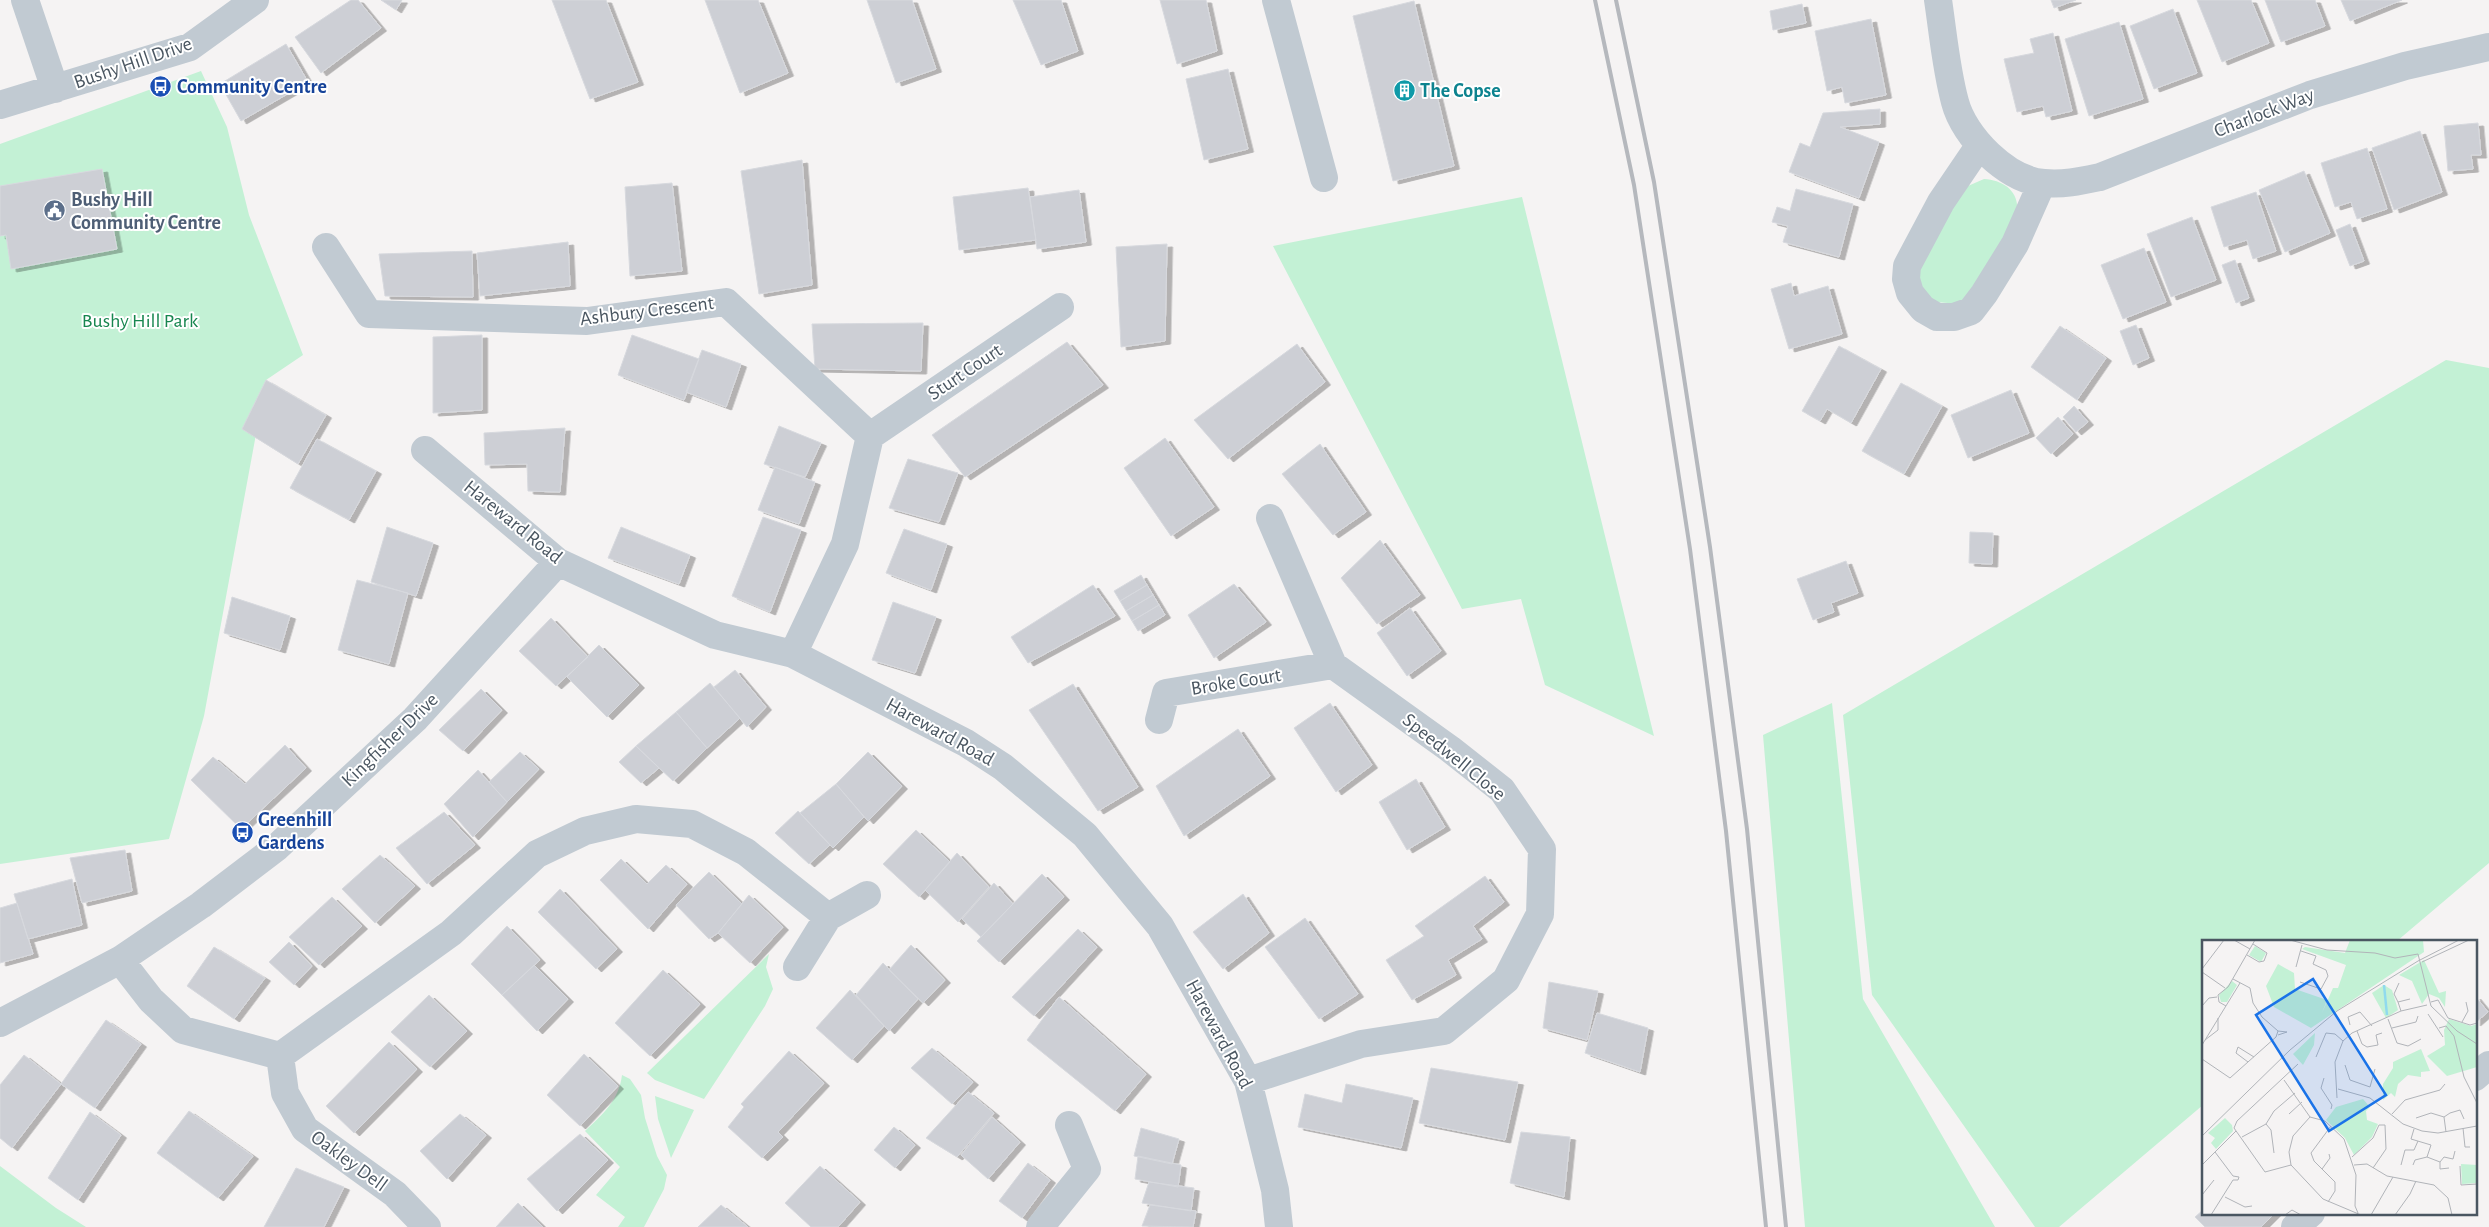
<svg xmlns="http://www.w3.org/2000/svg" width="2489" height="1227" font-family="'Alegreya Sans',sans-serif">
  <style>
    .green { fill: #c3f1d5 }
    .building { fill: #cdcfd5; stroke: #d7d9de; filter: url(#shadow) }
    .lines { fill: none; stroke-linecap: round; stroke-linejoin: round }
    .minor { stroke: #c1cad2; stroke-width: 28 }
    .rail { stroke: #b5b8bd; stroke-width: 4 }
    .labels { text-anchor: middle; dominant-baseline: central; stroke-width: 4; stroke-linejoin: round; paint-order: stroke }
    .street-label { font-size: 20px; fill: #4a5661; stroke: #fff }
    .transit-label { font-size: 20px; font-weight: bold; fill: #164399; stroke: #fff; text-anchor: start }
    .culture-label { font-size: 20px; font-weight: bold; fill: #0d838f; stroke: #fff; text-anchor: start }
    .service-label { font-size: 20px; font-weight: bold; fill: #4e5e75; stroke: #fff; text-anchor: start }
    .park-label { font-size: 20px; fill: #17864f; stroke: #fff }
    .inset-river { fill: none; stroke: #90daee; stroke-width: 2.5 }
    .inset-road { fill: none; stroke: #b1b4b9; stroke-width: 1 }
    .view { fill: #1a73e8; fill-opacity: 0.15; stroke: #1a73e8; stroke-width: 2.5 }
    .inset-edge { fill: none; stroke: #4a5661; stroke-width: 2.5 }
  </style>
  <defs>
    <filter id="shadow"><feDropShadow dx="5.5" dy="3" stdDeviation="0" flood-color="#0004"/></filter>
  </defs>
  <rect width="100%" height="100%" fill="#f5f3f3"/>
  <path class="green" d="M 201,71 L 227,127 L 249,215 L 303,355 L 266,380 L 204,716 L 169,839 L 0,864 L 0,144 Z
    M 1984,179 C 2003,180 2020,191 2017,213 C 2016,220 1980,283 1973,291 C 1970,296 1963,300 1959,304 L 1936,302 L 1924,295 L 1917,269 L 1961,189 Z
    M 1522,197 L 1654,736 L 1545,685 L 1521,599 L 1462,609 L 1273,246 Z
    M 2446,360 L 2489,368 L 2489,863 L 2397,941 L 2203,941 L 2203,1105 L 2059,1227 L 2035,1227 L 1872,995 L 1843,715 Z
    M 1832,703 L 1863,999 L 1995,1227 L 1805,1227 L 1763,735 Z
    M 769,954 L 766,967 L 773,989 L 765,1006 L 704,1099 L 655,1080 L 647,1073 Z
    M 622,1075 L 630,1079 L 641,1095 L 645,1118 L 657,1156 L 667,1175 L 664,1189 L 644,1227 L 618,1227 L 625,1217 L 596,1195 L 620,1167 L 585,1131 C 603,1114 619,1100 622,1075 Z
    M 655,1096 L 694,1110 L 671,1158 L 658,1119 Z
    M 0,1166 L 56,1208 L 86,1227 L 0,1227 Z"/>
  <path class="building" d="M 351,0 L 358,0 L 381,28 L 321,73 L 295,37 Z
    M 381,0 L 402,0 L 396,10 Z
    M 552,0 L 606,0 L 638,82 L 590,99 Z
    M 705,0 L 758,0 L 788,73 L 740,93 Z
    M 867,0 L 912,0 L 936,69 L 896,83 Z
    M 1013,0 L 1061,0 L 1078,51 L 1041,65 Z
    M 1160,0 L 1206,0 L 1217,51 L 1177,64 Z
    M 2051,0 L 2076,0 L 2054,8 Z
    M 2197,0 L 2251,0 L 2269,43 L 2222,62 Z
    M 2265,0 L 2315,0 L 2325,26 L 2281,42 Z
    M 2341,0 L 2402,0 L 2350,21 Z
    M 1414,1 L 1454,166 L 1393,181 L 1353,16 Z
    M 1802,4 L 1806,23 L 1773,30 L 1770,11 Z
    M 2173,9 L 2197,73 L 2154,89 L 2130,26 Z
    M 1871,19 L 1886,95 L 1845,103 L 1842,87 L 1827,91 L 1815,31 Z
    M 2119,22 L 2143,99 L 2089,116 L 2065,39 Z
    M 2053,33 L 2072,111 L 2046,117 L 2043,106 L 2017,112 L 2004,59 L 2034,53 L 2030,39 Z
    M 286,44 L 308,82 L 241,121 L 220,84 Z
    M 1228,69 L 1248,149 L 1204,160 L 1186,79 Z
    M 1880,109 L 1880,124 L 1840,127 L 1879,142 L 1859,198 L 1789,172 L 1800,143 L 1810,147 L 1823,113 Z
    M 2478,123 L 2481,155 L 2471,155 L 2473,169 L 2448,171 L 2444,126 Z
    M 2420,131 L 2442,192 L 2394,210 L 2372,148 Z
    M 2367,148 L 2387,209 L 2357,219 L 2351,202 L 2335,207 L 2321,163 Z
    M 802,160 L 812,285 L 759,294 L 741,171 Z
    M 102,169 L 117,249 L 11,269 L 6,235 L 0,236 L 0,186 Z
    M 2304,171 L 2330,233 L 2285,252 L 2259,190 Z
    M 672,183 L 682,271 L 630,276 L 625,187 Z
    M 1028,188 L 1036,240 L 959,250 L 953,197 Z
    M 1796,189 L 1853,204 L 1839,257 L 1783,242 L 1788,226 L 1772,222 L 1777,207 L 1790,211 Z
    M 1079,190 L 1086,242 L 1037,249 L 1030,197 Z
    M 2256,192 L 2276,251 L 2253,259 L 2247,240 L 2224,247 L 2211,207 Z
    M 2192,217 L 2216,280 L 2171,297 L 2147,234 Z
    M 2350,224 L 2364,261 L 2350,266 L 2336,230 Z
    M 568,242 L 570,286 L 480,296 L 477,253 Z
    M 1167,244 L 1165,341 L 1121,347 L 1116,247 Z
    M 2144,248 L 2166,302 L 2123,319 L 2101,265 Z
    M 472,251 L 473,297 L 385,296 L 379,254 Z
    M 2235,260 L 2249,298 L 2236,303 L 2222,265 Z
    M 1791,283 L 1794,296 L 1828,286 L 1842,334 L 1789,349 L 1771,289 Z
    M 923,323 L 921,371 L 815,369 L 812,324 Z
    M 2136,325 L 2149,358 L 2133,365 L 2120,331 Z
    M 2060,326 L 2106,358 L 2077,400 L 2031,367 Z
    M 482,335 L 482,410 L 433,413 L 433,337 Z
    M 632,335 L 699,359 L 684,400 L 618,375 Z
    M 1067,342 L 1103,385 L 965,477 L 932,435 Z
    M 1297,344 L 1325,382 L 1228,459 L 1194,420 Z
    M 1839,346 L 1881,369 L 1851,423 L 1827,409 L 1820,421 L 1802,411 Z
    M 702,350 L 741,364 L 726,407 L 686,392 Z
    M 266,380 L 326,415 L 298,464 L 242,429 Z
    M 1901,383 L 1942,406 L 1904,474 L 1862,451 Z
    M 2011,390 L 2029,433 L 1968,458 L 1951,415 Z
    M 2074,406 L 2088,422 L 2076,432 L 2063,417 Z
    M 2058,417 L 2073,434 L 2051,454 L 2036,438 Z
    M 779,426 L 821,443 L 805,477 L 764,464 Z
    M 565,428 L 560,492 L 528,491 L 527,464 L 485,465 L 484,433 Z
    M 1165,438 L 1214,507 L 1171,536 L 1124,468 Z
    M 317,439 L 376,471 L 349,520 L 290,488 Z
    M 1320,444 L 1366,512 L 1333,535 L 1282,474 Z
    M 908,459 L 958,473 L 939,522 L 889,508 Z
    M 775,467 L 815,482 L 799,524 L 758,510 Z
    M 763,517 L 801,530 L 770,612 L 732,596 Z
    M 387,527 L 433,543 L 416,596 L 371,582 Z
    M 621,527 L 690,555 L 679,584 L 608,558 Z
    M 904,529 L 947,544 L 931,590 L 886,573 Z
    M 1970,532 L 1993,533 L 1992,564 L 1969,563 Z
    M 1380,540 L 1420,595 L 1377,624 L 1341,578 Z
    M 1846,561 L 1858,593 L 1831,603 L 1834,612 L 1813,620 L 1797,579 Z
    M 1141,575 L 1147,585 L 1120,601 L 1114,591 Z
    M 357,580 L 408,593 L 389,664 L 338,650 Z
    M 1234,584 L 1266,622 L 1214,658 L 1188,615 Z
    M 1093,585 L 1115,616 L 1028,663 L 1011,637 Z
    M 1147,585 L 1153,595 L 1126,611 L 1120,601 Z
    M 1153,595 L 1159,605 L 1132,621 L 1126,611 Z
    M 232,597 L 290,616 L 280,650 L 224,633 Z
    M 893,602 L 936,617 L 915,673 L 872,660 Z
    M 1159,605 L 1165,615 L 1138,631 L 1132,621 Z
    M 1410,608 L 1441,651 L 1407,676 L 1377,633 Z
    M 551,618 L 588,657 L 556,686 L 519,651 Z
    M 599,645 L 639,685 L 607,717 L 567,677 Z
    M 735,670 L 766,707 L 747,727 L 714,687 Z
    M 710,683 L 740,718 L 707,748 L 676,712 Z
    M 1073,684 L 1138,787 L 1098,811 L 1029,710 Z
    M 481,689 L 502,710 L 463,751 L 439,730 Z
    M 1330,703 L 1372,765 L 1336,792 L 1294,728 Z
    M 676,712 L 707,748 L 673,781 L 636,746 Z
    M 1238,729 L 1270,776 L 1184,836 L 1156,786 Z
    M 285,745 L 306,768 L 241,829 L 191,780 L 213,757 L 245,784 Z
    M 636,746 L 659,768 L 641,783 L 619,762 Z
    M 520,752 L 539,769 L 507,802 L 489,782 Z
    M 868,752 L 902,786 L 868,821 L 836,784 Z
    M 478,770 L 507,802 L 473,837 L 444,804 Z
    M 1416,779 L 1445,827 L 1407,850 L 1379,802 Z
    M 836,784 L 864,817 L 833,848 L 800,813 Z
    M 798,811 L 830,845 L 809,864 L 775,833 Z
    M 444,812 L 475,845 L 427,884 L 396,848 Z
    M 916,830 L 950,862 L 919,897 L 883,864 Z
    M 125,850 L 132,891 L 82,903 L 70,858 Z
    M 957,853 L 989,887 L 958,922 L 925,890 Z
    M 380,855 L 415,886 L 375,923 L 342,889 Z
    M 621,859 L 647,884 L 666,865 L 687,884 L 648,929 L 600,880 Z
    M 709,872 L 742,904 L 718,933 L 709,939 L 676,905 Z
    M 1042,874 L 1064,897 L 999,962 L 977,941 Z
    M 1485,876 L 1504,902 L 1473,926 L 1482,939 L 1448,960 L 1456,975 L 1412,1000 L 1386,960 L 1424,936 L 1415,926 Z
    M 72,879 L 82,925 L 28,939 L 14,894 Z
    M 994,883 L 1013,904 L 981,937 L 962,919 Z
    M 560,889 L 617,949 L 596,969 L 538,912 Z
    M 1243,894 L 1269,933 L 1223,969 L 1193,932 Z
    M 749,895 L 783,927 L 750,963 L 718,933 Z
    M 332,897 L 362,926 L 319,965 L 289,937 Z
    M 17,903 L 33,954 L 0,963 L 0,908 Z
    M 1305,918 L 1358,994 L 1319,1019 L 1265,947 Z
    M 507,926 L 540,960 L 502,995 L 471,964 Z
    M 1078,929 L 1097,947 L 1034,1016 L 1012,997 Z
    M 289,942 L 312,966 L 294,985 L 269,962 Z
    M 911,945 L 945,980 L 923,1003 L 889,970 Z
    M 214,947 L 265,978 L 234,1019 L 187,986 Z
    M 883,963 L 918,999 L 889,1031 L 856,995 Z
    M 534,965 L 568,999 L 537,1031 L 502,995 Z
    M 663,970 L 700,1004 L 650,1056 L 615,1023 Z
    M 1549,982 L 1598,991 L 1587,1040 L 1543,1028 Z
    M 850,990 L 884,1026 L 852,1060 L 816,1028 Z
    M 429,995 L 467,1031 L 430,1067 L 391,1032 Z
    M 2475,996 L 2488,1012 L 2475,1023 Z
    M 1059,997 L 1146,1074 L 1115,1111 L 1027,1040 Z
    M 1597,1013 L 1648,1028 L 1640,1072 L 1585,1053 Z
    M 106,1020 L 141,1044 L 95,1108 L 61,1084 Z
    M 389,1042 L 417,1069 L 354,1133 L 326,1106 Z
    M 932,1048 L 973,1082 L 952,1104 L 911,1068 Z
    M 789,1051 L 824,1083 L 778,1132 L 783,1137 L 762,1158 L 728,1127 L 744,1107 L 741,1104 Z
    M 584,1054 L 618,1086 L 580,1126 L 547,1095 Z
    M 24,1055 L 61,1084 L 12,1148 L 0,1138 L 0,1085 Z
    M 1431,1068 L 1518,1082 L 1505,1140 L 1419,1123 Z
    M 1346,1084 L 1413,1098 L 1401,1148 L 1298,1127 L 1305,1094 L 1342,1103 Z
    M 968,1092 L 994,1113 L 957,1157 L 926,1138 Z
    M 189,1111 L 253,1156 L 218,1198 L 157,1153 Z
    M 90,1112 L 121,1135 L 78,1200 L 48,1178 Z
    M 460,1114 L 486,1135 L 447,1179 L 420,1151 Z
    M 992,1117 L 1020,1142 L 988,1179 L 961,1155 Z
    M 894,1127 L 915,1145 L 895,1168 L 874,1150 Z
    M 1141,1128 L 1179,1139 L 1172,1164 L 1134,1156 Z
    M 1521,1132 L 1570,1137 L 1564,1197 L 1510,1183 Z
    M 580,1134 L 608,1160 L 557,1211 L 527,1179 Z
    M 1138,1156 L 1181,1165 L 1178,1187 L 1135,1179 Z
    M 1028,1163 L 1050,1180 L 1022,1218 L 999,1201 Z
    M 820,1166 L 860,1202 L 838,1227 L 811,1227 L 785,1203 Z
    M 296,1168 L 344,1187 L 324,1227 L 264,1227 Z
    M 1149,1182 L 1194,1188 L 1191,1211 L 1142,1203 Z
    M 518,1203 L 543,1227 L 496,1227 Z
    M 721,1205 L 748,1227 L 698,1227 Z
    M 1150,1205 L 1196,1211 L 1193,1227 L 1142,1226 Z
    M 2203,1210 L 2203,1213 L 2275,1213 L 2261,1227 L 2205,1227 L 2195,1217 Z"/>
  <g class="lines">
    <path class="minor" d="M 25,0 L 55,89
      M 1276,0 L 1324,178
      M 1938,0 C 1943,33 1946,69 1955,102 C 1964,137 2007,180 2044,183 C 2063,185 2081,181 2100,177 L 2310,95 L 2405,66 L 2489,47
      M 0,105 L 190,47 L 255,0
      M 1979,146 L 1941,202 L 1907,266 L 1906,279 L 1910,293 L 1923,309 L 1937,317 L 1954,317 L 1971,311 L 1984,294 L 2015,244 L 2042,183
      M 326,247 L 369,314 L 587,321 L 726,302 L 870,436
      M 870,436 L 1060,307
      M 425,450 L 558,562 L 715,635 L 793,654 L 966,743 L 1003,767 L 1085,835 L 1160,926 L 1248,1081 L 1275,1190 L 1279,1227
      M 793,654 L 845,544 L 870,436
      M 1159,720 L 1166,693 L 1333,665
      M 120,960 L 151,1000 L 183,1030 L 280,1056 L 451,933 L 537,854 L 585,831 L 636,819 L 692,824 L 746,852 L 828,917 L 867,895
      M 797,967 L 828,917
      M 0,1023 L 120,960 L 201,905 L 277,847 L 415,719 L 558,562
      M 280,1056 L 285,1093 L 305,1129 L 395,1194 L 427,1227
      M 2475,1077 L 2489,1065
      M 1248,1081 L 1361,1044 L 1444,1031 L 1506,980 L 1540,914 L 1542,849 L 1502,790 L 1450,749 L 1333,665 L 1270,518
      M 1040,1227 L 1087,1169 L 1069,1125
      M 2295,1227 L 2311,1213"/>
    <path class="rail" d="M 1595,0 L 1634,185 L 1690,549 L 1726,831 L 1766,1227
      M 1616,0 L 1654,182 L 1710,547 L 1747,829 L 1786,1227"/>
  </g>
  <defs>
    <symbol id="bus-disc" viewBox="-11 -11 22 22"><circle r="9.5" fill="#1a4fb4" stroke="#fff"/><path d="M-5-6H5V4H4V6H2V4H-2V6H-4V4H-5ZM-3.5-4V0h7V-4ZM-3.5 1.2v1.5H-2V1.2ZM2 1.2v1.5H3.5V1.2Z" fill="#fff"/></symbol>
    <symbol id="building-disc" viewBox="-11 -11 22 22"><circle r="9.5" fill="#0f9aa8" stroke="#fff"/><path d="M-4-6H4V6H1V3H-1V6H-4ZM-2.5-4.3h1.7v1.8h-1.7ZM.8-4.3h1.7v1.8H.8ZM-2.5-1h1.7V.8h-1.7ZM.8-1h1.7V.8H.8Z" fill="#fff"/></symbol>
    <symbol id="civic-disc" viewBox="-11 -11 22 22"><circle r="9.5" fill="#5c6f8a" stroke="#fff"/><path d="M-.6-6.5H3V-4.5H.6V-3L4-1V1h2V6H-6V1h2V-1L-.6-3ZM-1.2 2.5V6h2.4V2.5Z" fill="#fff"/></symbol>
  </defs>
  <g fill-rule="evenodd">
    <use href="#bus-disc" x="148" y="74" width="25" height="25"/>
    <use href="#building-disc" x="1392" y="78" width="25" height="25"/>
    <use href="#civic-disc" x="42" y="198" width="25" height="25"/>
    <use href="#bus-disc" x="230" y="820" width="25" height="25"/>
  </g>
  <g class="labels">
    <g class="street-label">
      <text transform="translate(133 63) rotate(-19)">Bushy Hill Drive</text>
      <text transform="translate(2264 113) rotate(-21)">Charlock Way</text>
      <text transform="translate(647 311) rotate(-7)">Ashbury Crescent</text>
      <text transform="translate(965 372) rotate(-34)">Sturt Court</text>
      <text transform="translate(513 522) rotate(39)">Hareward Road</text>
      <text transform="translate(1236 682) rotate(-9)">Broke Court</text>
      <text transform="translate(940 732) rotate(29)">Hareward Road</text>
      <text transform="translate(390 740) rotate(-44)">Kingfisher Drive</text>
      <text transform="translate(1454 757) rotate(39)">Speedwell Close</text>
      <text transform="translate(1219 1034) rotate(62)">Hareward Road</text>
      <text transform="translate(349 1161) rotate(36)">Oakley Dell</text>
    </g>
    <g class="transit-label">
      <text x="177" y="87">Community Centre</text>
      <text x="258" y="820">Greenhill<tspan x="258" dy="23">Gardens</tspan></text>
    </g>
    <g class="culture-label">
      <text x="1420" y="91">The Copse</text>
    </g>
    <g class="service-label">
      <text x="71" y="200">Bushy Hill<tspan x="71" dy="23">Community Centre</tspan></text>
    </g>
    <g class="park-label">
      <text x="140" y="321">Bushy Hill Park</text>
    </g>
  </g>
  <g transform="translate(2202 940)">
    <rect width="275" height="275" fill="#f5f3f3"/>
    <path d="M 148,0 L 221,0 L 222,12 L 109,88 L 72,67 L 64,46 L 76,24 L 92,33 L 93,49 L 125,60 L 120,73 L 131,48 L 136,48 L 144,25 L 100,9 L 103,7 L 143,13 ZM 53,6 L 64,13 L 59,22 L 47,15 ZM 222,20 L 237,53 L 244,51 L 243,67 L 237,58 L 227,54 L 220,64 L 210,41 L 197,35 ZM 30,41 L 35,45 L 25,62 L 19,62 L 17,55 ZM 182,45 L 190,50 L 196,70 L 184,78 L 170,53 ZM 247,79 L 269,86 L 275,84 L 275,127 L 245,136 L 225,116 L 243,105 L 242,90 ZM 113,93 L 112,105 L 101,125 L 91,114 ZM 219,109 L 228,131 L 219,132 L 219,137 L 206,135 L 196,144 L 193,157 L 189,153 L 181,160 L 181,144 L 191,128 L 191,122 ZM 161,159 L 168,167 L 164,171 L 165,180 L 176,184 L 170,197 L 152,215 L 143,198 L 124,180 L 134,167 ZM 23,178 L 30,185 L 31,191 L 14,209 L 9,203 L 13,198 L 6,193 ZM 259,224 L 275,225 L 275,243 L 260,244 Z" fill="#c3f1d5"/>
    <path class="inset-river" d="M 182,45 L 185,75"/>
    <path class="inset-road" d="M 32,0 L 48,9M 88,0 L 125,10 L 173,13 L 193,18 L 216,14 L 229,66 L 255,91 L 275,104M 45,15 L 57,22 L 62,21 L 65,13 L 51,4M 220,22 L 267,0M 94,27 L 100,5M 0,29 L 22,0M 0,32 L 23,48M 31,39 L 48,48 L 51,63 L 60,77 L 76,91 L 85,92 L 76,95M 98,42 L 119,49 L 126,36 L 124,30 L 111,24 L 114,16 L 99,11M 196,62 L 192,54 L 197,43M 229,62 L 236,60 L 246,78 L 268,85 L 275,83M 0,66 L 7,58 L 15,57M 24,66 L 17,62 L 16,55 L 26,47 L 53,0M 199,71 L 196,62 L 208,59M 226,74 L 241,97M 186,79 L 195,103 L 206,106 L 219,99M 260,82 L 266,71 L 264,62M 148,85 L 146,77 L 158,72 L 170,86M 190,88 L 214,82 L 216,76M 237,88 L 244,86 L 252,96 L 262,137 L 275,163M 155,91 L 160,104 L 165,107 L 176,105 L 174,95 L 180,93M 3,100 L 16,90 L 16,78M 0,105 L 38,43M 114,117 L 124,93 L 133,94 L 141,101M 0,119 L 28,138 L 74,97 L 76,91M 46,122 L 34,113 L 36,107 L 52,117M 143,125 L 148,140 L 168,147M 122,138 L 119,148 L 130,165 L 129,169M 82,140 L 108,177M 168,147 L 173,129M 136,149 L 168,158 L 201,184 L 220,191 L 236,193 L 275,186M 135,158 L 133,122 L 141,101 L 150,93 L 199,71 L 225,65M 87,174 L 100,162M 190,174 L 203,160 L 238,150 L 243,144M 214,178 L 229,173 L 242,177M 64,184 L 69,190 L 72,213M 261,188 L 263,207 L 268,207M 212,189 L 209,199 L 229,205M 244,192 L 242,177 L 248,173 L 258,170 L 262,179M 0,196 L 88,110 L 135,71 L 216,21 L 257,0M 40,197 L 64,184 L 72,171 L 93,153M 13,212 L 31,236 L 37,237 L 36,240 L 31,240M 150,217 L 171,198 L 177,185 L 183,185 L 184,209 L 171,228M 225,217 L 238,222 L 238,229 L 247,228M 238,222 L 242,217 L 251,219 L 253,211M 0,225 L 34,191M 89,225 L 63,232 L 32,188 L 35,181 L 96,124M 152,225 L 165,224 L 185,236 L 232,245 L 246,258 L 250,275M 199,225 L 203,210 L 212,210 L 216,201M 211,225 L 213,220 L 225,217 L 229,205M 258,226 L 259,245 L 275,244M 120,229 L 128,218 L 127,214M 0,255 L 12,240M 23,257 L 43,267 L 50,266M 126,262 L 133,251 L 133,242 L 112,221 L 109,213 L 129,186M 156,273 L 153,266 L 154,235 L 142,199 L 123,181 L 108,177 L 91,196 L 87,212 L 89,225 L 121,259 L 159,275M 9,275 L 31,240M 83,275 L 90,270 L 99,275M 169,275 L 191,237M 193,275 L 208,254 L 214,241"/>
    <path class="view" d="M 111,39 L 184,155 L 127,191 L 54,75 Z"/>
    <rect width="275" height="275" class="inset-edge"/>
  </g>
</svg>
